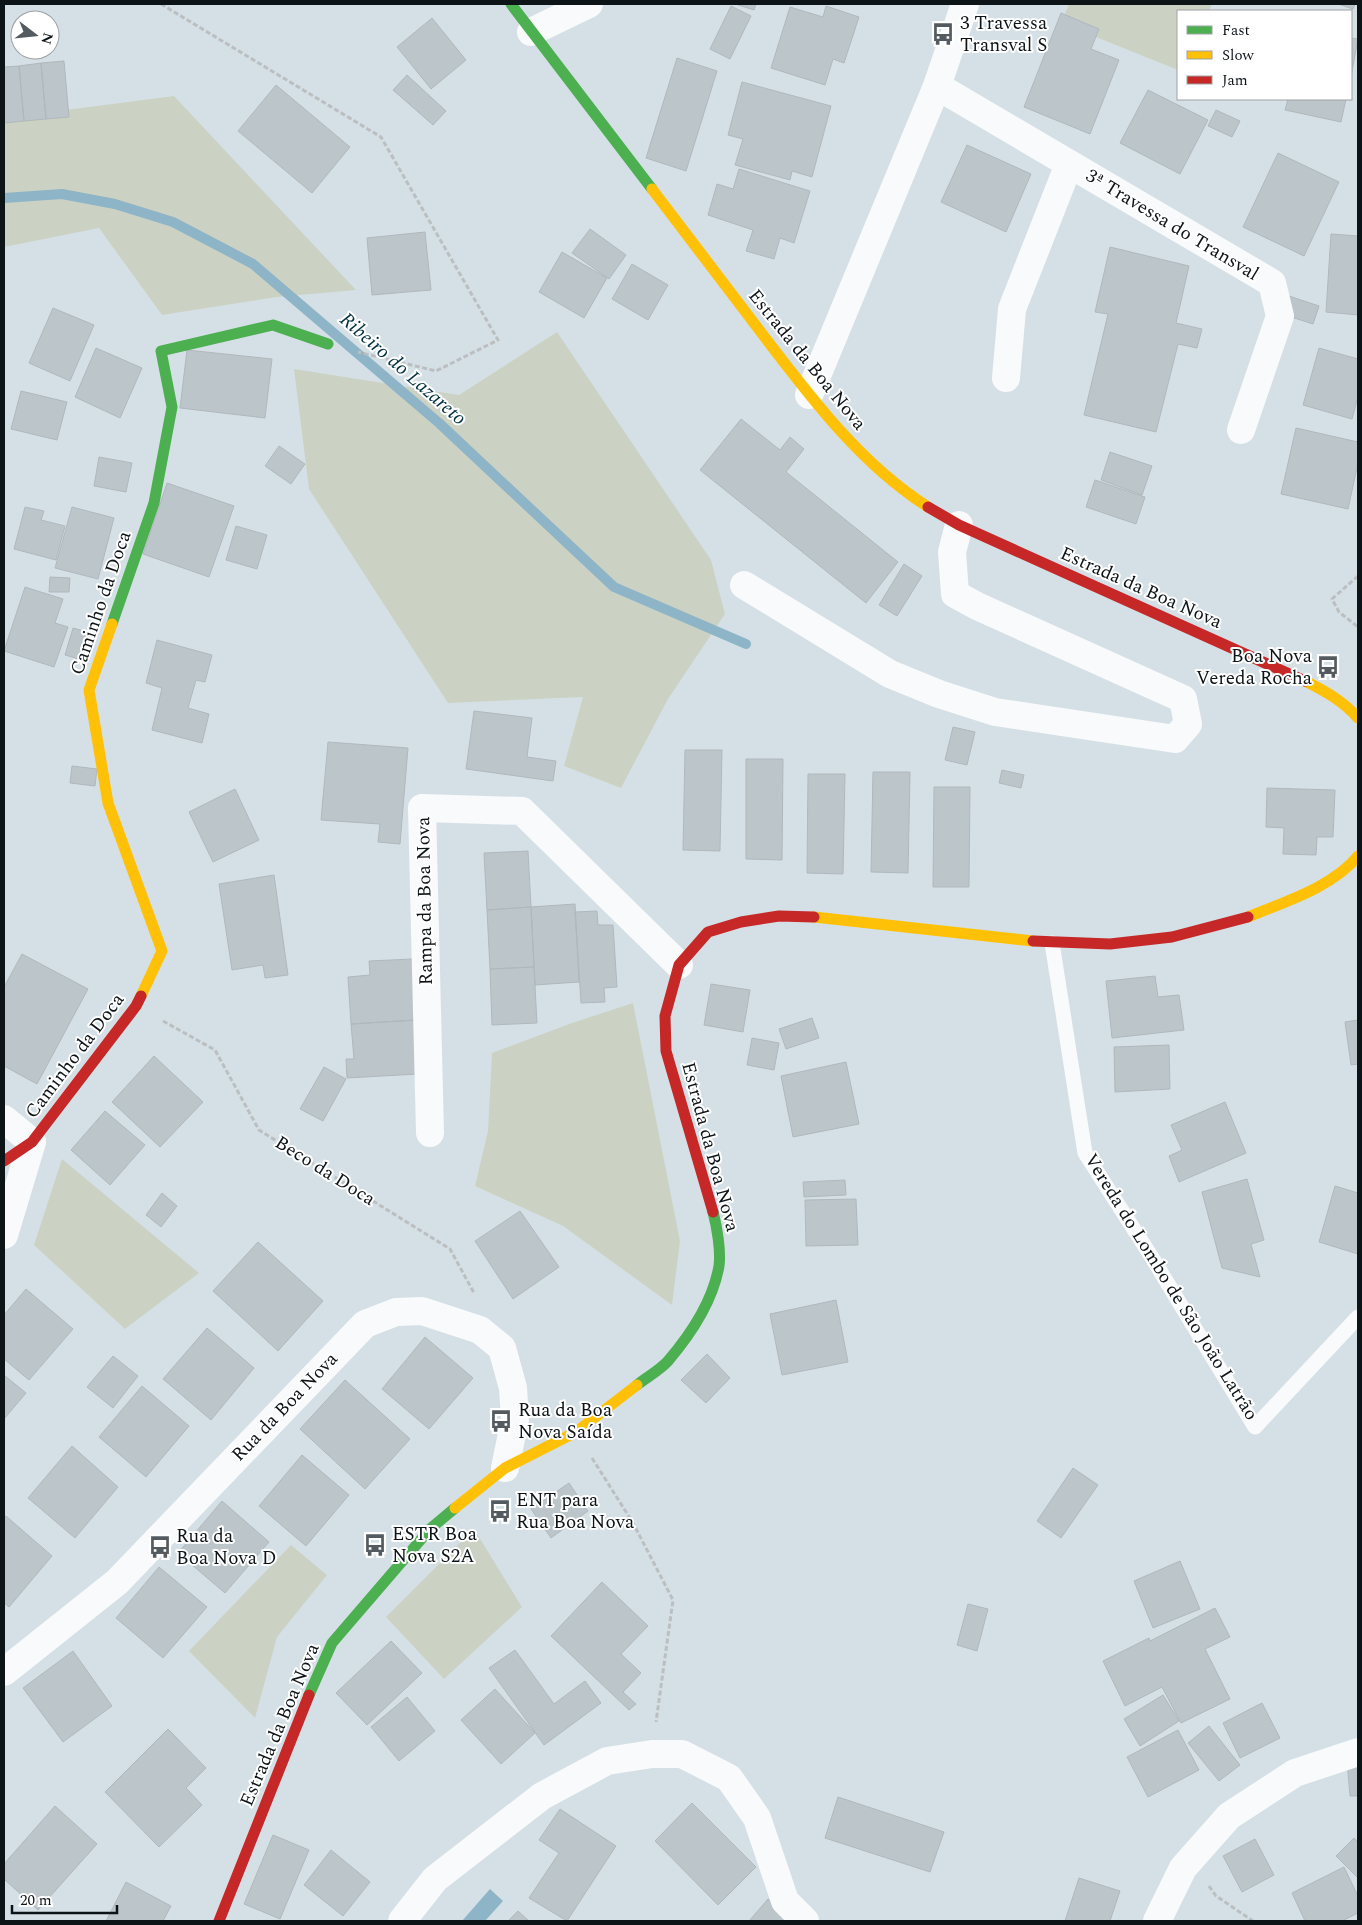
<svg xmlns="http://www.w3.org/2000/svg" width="1362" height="1925" font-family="Spectral,serif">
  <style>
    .green { fill: #ccd2c3 }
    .water { fill: #8eb4c7 }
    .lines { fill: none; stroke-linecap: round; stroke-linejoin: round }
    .stream { stroke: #8eb4c7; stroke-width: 10 }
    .building { fill: #bcc5ca; stroke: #b0b8bd }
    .path { stroke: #bbbfc1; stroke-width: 3; stroke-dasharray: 5 2.5; stroke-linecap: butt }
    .lane { stroke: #f9fafb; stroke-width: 15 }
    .street { stroke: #f9fafb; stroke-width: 28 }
    .fast { stroke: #4caf50; stroke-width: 11 }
    .slow { stroke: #ffc107; stroke-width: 11 }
    .jam { stroke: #c62828; stroke-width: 11 }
    .labels { text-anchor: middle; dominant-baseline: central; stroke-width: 4; stroke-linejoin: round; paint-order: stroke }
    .poi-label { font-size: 19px; fill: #0d1418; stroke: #fff; text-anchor: start }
    .street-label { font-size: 19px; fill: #0d1418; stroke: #fff }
    .water-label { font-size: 20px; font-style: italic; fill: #023143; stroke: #fff }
  </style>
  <rect width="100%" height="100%" fill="#d5e0e6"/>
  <path class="green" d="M 1069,4 L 1212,4 L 1209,11 L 1178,11 L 1178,70 L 1061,23 Z
    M 174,96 L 356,290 L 277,297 L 162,315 L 99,228 L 4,247 L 4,118 Z
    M 557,332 L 711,560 L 725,614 L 668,699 L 621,788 L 564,766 L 583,697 L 448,703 L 309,489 L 294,369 L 459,395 Z
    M 633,1003 L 680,1241 L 672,1305 L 563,1226 L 475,1186 L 488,1131 L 492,1053 L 572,1023 Z
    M 62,1159 L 199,1273 L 125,1329 L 34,1245 Z
    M 474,1529 L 522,1607 L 444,1679 L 386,1617 Z
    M 291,1545 L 327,1575 L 277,1637 L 255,1718 L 189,1651 Z"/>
  <path class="water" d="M 490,1889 L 503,1901 L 485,1921 L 462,1921 Z"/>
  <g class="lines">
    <path class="stream" d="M 4,198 L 62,194 L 115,204 L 173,222 L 253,264 L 439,423 L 614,587 L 746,644"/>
  </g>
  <path class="building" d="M 735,4 L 756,4 L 754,10 Z
    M 1338,4 L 1355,4 L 1353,9 Z
    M 731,6 L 751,16 L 730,59 L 710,49 Z
    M 826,6 L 859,17 L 844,63 L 833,59 L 825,85 L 771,68 L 790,7 L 823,17 Z
    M 1061,13 L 1099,29 L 1091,49 L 1119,60 L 1090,134 L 1024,107 Z
    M 432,18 L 466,60 L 431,89 L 397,47 Z
    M 1351,38 L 1358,39 L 1351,77 Z
    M 677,58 L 717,71 L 686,171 L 646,158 Z
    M 64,61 L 69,117 L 46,119 L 41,63 Z
    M 41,63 L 46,119 L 24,121 L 19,66 Z
    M 19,66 L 24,121 L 4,123 L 4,67 Z
    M 407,75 L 446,111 L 433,125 L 393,90 Z
    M 742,82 L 831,106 L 812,177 L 792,171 L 790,180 L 735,165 L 743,139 L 728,135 Z
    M 276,85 L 350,147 L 312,193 L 238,131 Z
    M 1148,90 L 1208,120 L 1180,174 L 1120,143 Z
    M 1288,99 L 1346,99 L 1341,122 L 1285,110 Z
    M 1216,110 L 1240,121 L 1232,137 L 1208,126 Z
    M 967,145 L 1031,174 L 1006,232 L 941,202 Z
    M 1278,153 L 1339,182 L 1304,256 L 1243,227 Z
    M 739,169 L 810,191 L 794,243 L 780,238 L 774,259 L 746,251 L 753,230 L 708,215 L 717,184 L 733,189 Z
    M 590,229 L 626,255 L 609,279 L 572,253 Z
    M 425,232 L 431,290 L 372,295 L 367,238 Z
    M 1331,234 L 1358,236 L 1358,315 L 1326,312 Z
    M 1110,247 L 1189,266 L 1176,323 L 1202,329 L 1197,348 L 1178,344 L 1156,432 L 1084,415 L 1108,314 L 1095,312 Z
    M 562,252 L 607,278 L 584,318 L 539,292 Z
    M 632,264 L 668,285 L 648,320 L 612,299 Z
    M 1289,296 L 1319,306 L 1313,324 L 1282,314 Z
    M 53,308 L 94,325 L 70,381 L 29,363 Z
    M 96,348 L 142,368 L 120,418 L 75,397 Z
    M 1319,348 L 1358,359 L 1358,397 L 1352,419 L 1303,405 Z
    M 187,350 L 272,359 L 265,418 L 180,408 Z
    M 21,391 L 67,402 L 57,440 L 11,429 Z
    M 741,419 L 780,450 L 790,437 L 804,449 L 786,472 L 898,562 L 866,603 L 700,470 Z
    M 1296,428 L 1358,442 L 1358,463 L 1348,509 L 1281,494 Z
    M 279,446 L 305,464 L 291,484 L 265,466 Z
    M 1110,452 L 1152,466 L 1142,495 L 1101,480 Z
    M 99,457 L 132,463 L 126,492 L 94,486 Z
    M 1095,480 L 1145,497 L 1136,524 L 1086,507 Z
    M 167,483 L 234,506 L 209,577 L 143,554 Z
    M 25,507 L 44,511 L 41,520 L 65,526 L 56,560 L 14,549 Z
    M 72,507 L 114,518 L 98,579 L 55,568 Z
    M 236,526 L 267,535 L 257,569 L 226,560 Z
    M 904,564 L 922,576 L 897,616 L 879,605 Z
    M 50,577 L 70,578 L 69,592 L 49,592 Z
    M 25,587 L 63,599 L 55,623 L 68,627 L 54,667 L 4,651 Z
    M 73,628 L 91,633 L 82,660 L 65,655 Z
    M 157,640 L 212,655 L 205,682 L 196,680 L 188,708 L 209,714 L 202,743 L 152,730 L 162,688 L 146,683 Z
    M 474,711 L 532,718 L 527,757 L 556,761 L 553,781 L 466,769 Z
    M 953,727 L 975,732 L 967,765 L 945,760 Z
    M 328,742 L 408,748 L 400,844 L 378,842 L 380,824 L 321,820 Z
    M 685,750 L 722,750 L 720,851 L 683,850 Z
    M 746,759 L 783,759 L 782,860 L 746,859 Z
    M 72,766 L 97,769 L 95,786 L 70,783 Z
    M 1002,770 L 1024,775 L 1021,788 L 999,783 Z
    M 873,772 L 910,772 L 908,873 L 871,872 Z
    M 808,774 L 845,774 L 843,874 L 807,873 Z
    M 934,787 L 970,787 L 969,887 L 933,887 Z
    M 1267,788 L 1335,790 L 1333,837 L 1317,837 L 1316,855 L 1283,854 L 1284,828 L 1266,827 Z
    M 235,789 L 259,840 L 213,862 L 189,812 Z
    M 528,851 L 531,907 L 487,910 L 484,853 Z
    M 274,875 L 288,975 L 265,978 L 263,965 L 232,970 L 219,884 Z
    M 575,904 L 579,982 L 535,985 L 531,907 Z
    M 531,907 L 534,967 L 490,969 L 487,910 Z
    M 597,911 L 598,925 L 613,925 L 617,987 L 604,988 L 605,1002 L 581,1003 L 575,912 Z
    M 22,954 L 88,989 L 37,1084 L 4,1066 L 4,987 Z
    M 412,959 L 416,1020 L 351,1024 L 348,977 L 370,975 L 369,961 Z
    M 534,967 L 537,1023 L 492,1025 L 490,969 Z
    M 1155,976 L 1158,997 L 1179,995 L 1184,1030 L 1112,1038 L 1106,981 Z
    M 711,984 L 750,990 L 743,1032 L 704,1025 Z
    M 812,1018 L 819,1038 L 786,1049 L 779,1029 Z
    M 416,1020 L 418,1074 L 347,1078 L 346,1059 L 354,1059 L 351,1024 Z
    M 1358,1020 L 1358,1064 L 1351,1065 L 1345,1022 Z
    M 752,1038 L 779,1043 L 774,1070 L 747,1065 Z
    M 1169,1045 L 1170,1089 L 1115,1092 L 1114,1047 Z
    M 154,1056 L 203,1102 L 160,1147 L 112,1102 Z
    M 846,1062 L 859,1124 L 793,1137 L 781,1076 Z
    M 324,1067 L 346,1079 L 323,1121 L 300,1109 Z
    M 1225,1102 L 1246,1153 L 1179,1182 L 1169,1156 L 1182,1150 L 1171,1125 Z
    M 105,1111 L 145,1145 L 110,1185 L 71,1150 Z
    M 1247,1179 L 1264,1240 L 1251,1244 L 1260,1277 L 1222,1268 L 1202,1192 Z
    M 845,1180 L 846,1195 L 804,1197 L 803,1182 Z
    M 1335,1186 L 1358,1193 L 1358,1254 L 1319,1242 Z
    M 162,1193 L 177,1206 L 161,1227 L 146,1215 Z
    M 856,1199 L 858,1245 L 806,1246 L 805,1200 Z
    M 520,1211 L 559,1267 L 513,1299 L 475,1241 Z
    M 258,1242 L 323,1301 L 278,1351 L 213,1291 Z
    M 26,1289 L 73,1329 L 29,1380 L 4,1359 L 4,1315 Z
    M 836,1300 L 848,1362 L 782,1375 L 770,1314 Z
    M 207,1328 L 254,1368 L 211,1420 L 163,1379 Z
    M 425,1337 L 473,1378 L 429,1429 L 382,1389 Z
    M 707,1354 L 730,1378 L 706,1403 L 681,1380 Z
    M 113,1356 L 138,1376 L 113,1408 L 87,1387 Z
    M 4,1375 L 26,1393 L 4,1419 Z
    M 345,1380 L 410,1439 L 365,1489 L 300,1429 Z
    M 142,1386 L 189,1426 L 146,1477 L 99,1437 Z
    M 72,1446 L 118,1487 L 75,1538 L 28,1498 Z
    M 302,1455 L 349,1495 L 306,1546 L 259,1506 Z
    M 1073,1468 L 1098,1485 L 1061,1538 L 1037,1521 Z
    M 569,1483 L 588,1511 L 551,1538 L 531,1509 Z
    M 222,1501 L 269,1542 L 225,1593 L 178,1553 Z
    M 6,1516 L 52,1556 L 9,1607 L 4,1603 L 4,1518 Z
    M 1180,1561 L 1200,1609 L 1153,1628 L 1134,1581 Z
    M 159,1567 L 207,1607 L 163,1658 L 116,1618 Z
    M 602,1582 L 648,1626 L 621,1654 L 641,1673 L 623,1692 L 636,1704 L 629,1710 L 551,1636 Z
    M 968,1604 L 988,1609 L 977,1651 L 957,1645 Z
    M 1215,1608 L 1230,1637 L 1205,1649 L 1230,1699 L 1181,1723 L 1162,1687 L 1125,1706 L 1103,1661 L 1149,1638 L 1150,1641 Z
    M 391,1641 L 422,1673 L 367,1725 L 336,1693 Z
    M 515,1650 L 554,1704 L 585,1681 L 601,1703 L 544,1745 L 489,1668 Z
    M 73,1651 L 112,1706 L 63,1742 L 23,1688 Z
    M 495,1689 L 535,1733 L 501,1764 L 461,1720 Z
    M 1163,1695 L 1179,1721 L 1140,1746 L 1124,1719 Z
    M 407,1697 L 435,1731 L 399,1761 L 371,1727 Z
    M 1262,1703 L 1280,1738 L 1240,1758 L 1223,1723 Z
    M 1209,1726 L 1240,1765 L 1219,1781 L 1188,1743 Z
    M 168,1729 L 206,1768 L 186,1788 L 202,1805 L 159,1847 L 105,1792 Z
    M 1178,1730 L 1199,1770 L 1148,1797 L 1127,1757 Z
    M 1347,1761 L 1358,1761 L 1358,1796 L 1350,1796 Z
    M 838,1797 L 944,1832 L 930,1872 L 825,1838 Z
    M 692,1803 L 756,1867 L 718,1905 L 655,1841 Z
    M 55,1806 L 97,1844 L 38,1910 L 4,1879 L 4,1864 Z
    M 560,1809 L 616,1846 L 567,1921 L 529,1898 L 559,1853 L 539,1840 Z
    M 273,1835 L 309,1850 L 280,1919 L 244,1904 Z
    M 1354,1838 L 1358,1842 L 1358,1878 L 1336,1856 Z
    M 1255,1839 L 1274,1875 L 1242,1892 L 1223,1856 Z
    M 331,1850 L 370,1882 L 343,1916 L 304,1885 Z
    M 1344,1867 L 1358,1896 L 1358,1913 L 1342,1921 L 1305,1921 L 1292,1893 Z
    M 1079,1878 L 1120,1891 L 1110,1921 L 1065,1921 Z
    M 126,1882 L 171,1906 L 163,1921 L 106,1921 Z
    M 768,1899 L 793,1921 L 749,1921 Z
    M 518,1911 L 529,1921 L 508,1921 Z"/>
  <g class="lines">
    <path class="path" d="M 161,4 L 381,137 L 498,340 L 436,371 L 358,352
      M 1358,576 L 1332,599 L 1339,612 L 1358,627
      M 163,1021 L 215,1050 L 259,1130 L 450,1249 L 474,1293
      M 592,1458 L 633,1523 L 673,1600 L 656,1722
      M 1209,1886 L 1216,1896 L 1253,1921"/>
    <path class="lane" d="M 1052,943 L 1085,1153 L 1151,1256 L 1255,1427 L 1358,1317"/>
    <path class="street" d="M 531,32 L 589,4
      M 937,86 L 1272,283 L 1280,316 L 1241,430
      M 1006,378 L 1012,309 L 1069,164
      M 809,395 L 937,86 L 965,4
      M 744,585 L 890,674 L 939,694 L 995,712 L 1175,739 L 1188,724 L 1183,699 L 977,606 L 955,594 L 952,552 L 959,525
      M 4,1119 L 32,1142 L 4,1235
      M 430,1133 L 422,808 L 522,811 L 679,965
      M 4,1672 L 117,1582 L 365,1324 L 396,1312 L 422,1311 L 480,1330 L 502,1348 L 513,1388 L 515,1419 L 505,1468
      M 402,1921 L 435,1879 L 542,1796 L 607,1761 L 652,1754 L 682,1754 L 729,1778 L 757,1818 L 785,1901 L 805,1921
      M 1157,1921 L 1183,1868 L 1229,1816 L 1295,1773 L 1358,1752"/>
    <path class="fast" d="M 511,4 L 652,189
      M 112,624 L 154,503 L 172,407 L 161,351 L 273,325 L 328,344
      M 637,1385 C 647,1377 660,1370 668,1361 C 691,1334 713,1301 719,1266 C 721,1251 717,1227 713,1212
      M 309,1695 L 332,1643 L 430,1529 L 455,1508"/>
    <path class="slow" d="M 652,189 C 688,236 724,284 760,331 C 809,395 859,463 928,507
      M 112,624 L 89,690 L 108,803 L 162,951 L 141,996
      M 1305,681 C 1325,691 1343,701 1358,718
      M 814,917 L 1033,941
      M 1248,917 C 1284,902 1333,887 1358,856
      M 455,1508 L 505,1468 L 576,1432 L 637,1385"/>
    <path class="jam" d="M 928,507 L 959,525 L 1305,681
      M 1033,941 L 1110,944 L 1172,937 L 1248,917
      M 4,1161 L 32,1142 L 136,1006 L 141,996
      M 713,1212 L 666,1051 L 665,1016 L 679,965 L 708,932 L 741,922 L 779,916 L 814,917
      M 219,1921 L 309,1695"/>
  </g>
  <defs>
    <symbol id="bus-bare" viewBox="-9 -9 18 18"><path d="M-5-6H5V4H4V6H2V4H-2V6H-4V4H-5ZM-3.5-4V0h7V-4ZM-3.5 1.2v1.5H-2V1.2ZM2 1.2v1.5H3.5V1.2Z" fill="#535b60" stroke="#fff" stroke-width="2.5" paint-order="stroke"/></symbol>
  </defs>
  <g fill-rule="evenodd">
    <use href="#bus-bare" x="927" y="18" width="32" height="32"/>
    <use href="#bus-bare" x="1312" y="651" width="32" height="32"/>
    <use href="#bus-bare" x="485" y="1405" width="32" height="32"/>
    <use href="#bus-bare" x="484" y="1495" width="32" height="32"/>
    <use href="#bus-bare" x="359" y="1529" width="32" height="32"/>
    <use href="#bus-bare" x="144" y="1531" width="32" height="32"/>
  </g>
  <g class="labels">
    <g class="poi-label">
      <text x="960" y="23">3 Travessa<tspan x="960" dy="22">Transval S</tspan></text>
      <text x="1312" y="656" text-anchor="end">Boa Nova<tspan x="1312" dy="22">Vereda Rocha</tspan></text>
      <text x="518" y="1410">Rua da Boa<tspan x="518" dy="22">Nova Saída</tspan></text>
      <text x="516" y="1500">ENT para<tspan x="516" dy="22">Rua Boa Nova</tspan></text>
      <text x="392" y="1534">ESTR Boa<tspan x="392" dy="22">Nova S2A</tspan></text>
      <text x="176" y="1536">Rua da<tspan x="176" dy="22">Boa Nova D</tspan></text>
    </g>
    <g class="street-label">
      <text transform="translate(1172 225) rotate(31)">3ª Travessa do Transval</text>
      <text transform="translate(807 360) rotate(51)">Estrada da Boa Nova</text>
      <text transform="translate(1141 588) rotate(24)">Estrada da Boa Nova</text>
      <text transform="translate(101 603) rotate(-71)">Caminho da Doca</text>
      <text transform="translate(425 901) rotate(-91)">Rampa da Boa Nova</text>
      <text transform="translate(75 1056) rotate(-53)">Caminho da Doca</text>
      <text transform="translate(710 1147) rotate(75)">Estrada da Boa Nova</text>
      <text transform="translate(325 1171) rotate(32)">Beco da Doca</text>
      <text transform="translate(1171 1287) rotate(58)">Vereda do Lombo de São João Latrão</text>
      <text transform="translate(285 1407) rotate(-46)">Rua da Boa Nova</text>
      <text transform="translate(280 1725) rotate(-67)">Estrada da Boa Nova</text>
    </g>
    <g class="water-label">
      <text transform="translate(403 369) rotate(41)">Ribeiro do Lazareto</text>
    </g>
  </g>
  <rect width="1362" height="1925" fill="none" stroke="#0d1418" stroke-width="10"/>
  <rect x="1177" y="10" width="175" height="90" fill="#ffffff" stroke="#9ea1a3"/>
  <rect x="1187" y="26" width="25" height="8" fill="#4caf50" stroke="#9ea1a3"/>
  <text x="1222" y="35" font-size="15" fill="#0d1418">Fast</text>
  <rect x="1187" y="51" width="25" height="8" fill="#ffc107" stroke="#9ea1a3"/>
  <text x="1222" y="60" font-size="15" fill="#0d1418">Slow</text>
  <rect x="1187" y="76" width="25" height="8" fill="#c62828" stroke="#9ea1a3"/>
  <text x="1222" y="85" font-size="15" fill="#0d1418">Jam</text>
  <g transform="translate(35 35) rotate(106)"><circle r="24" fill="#ffffff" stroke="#9ea1a3"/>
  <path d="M0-4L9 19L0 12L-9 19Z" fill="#535b60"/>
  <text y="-8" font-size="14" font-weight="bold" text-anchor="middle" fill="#0d1418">N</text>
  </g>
  <path d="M12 1905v8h105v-8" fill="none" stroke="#0d1418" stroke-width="2.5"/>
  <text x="20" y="1905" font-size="15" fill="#0d1418" stroke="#ffffff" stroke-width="4" paint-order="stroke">20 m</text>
</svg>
